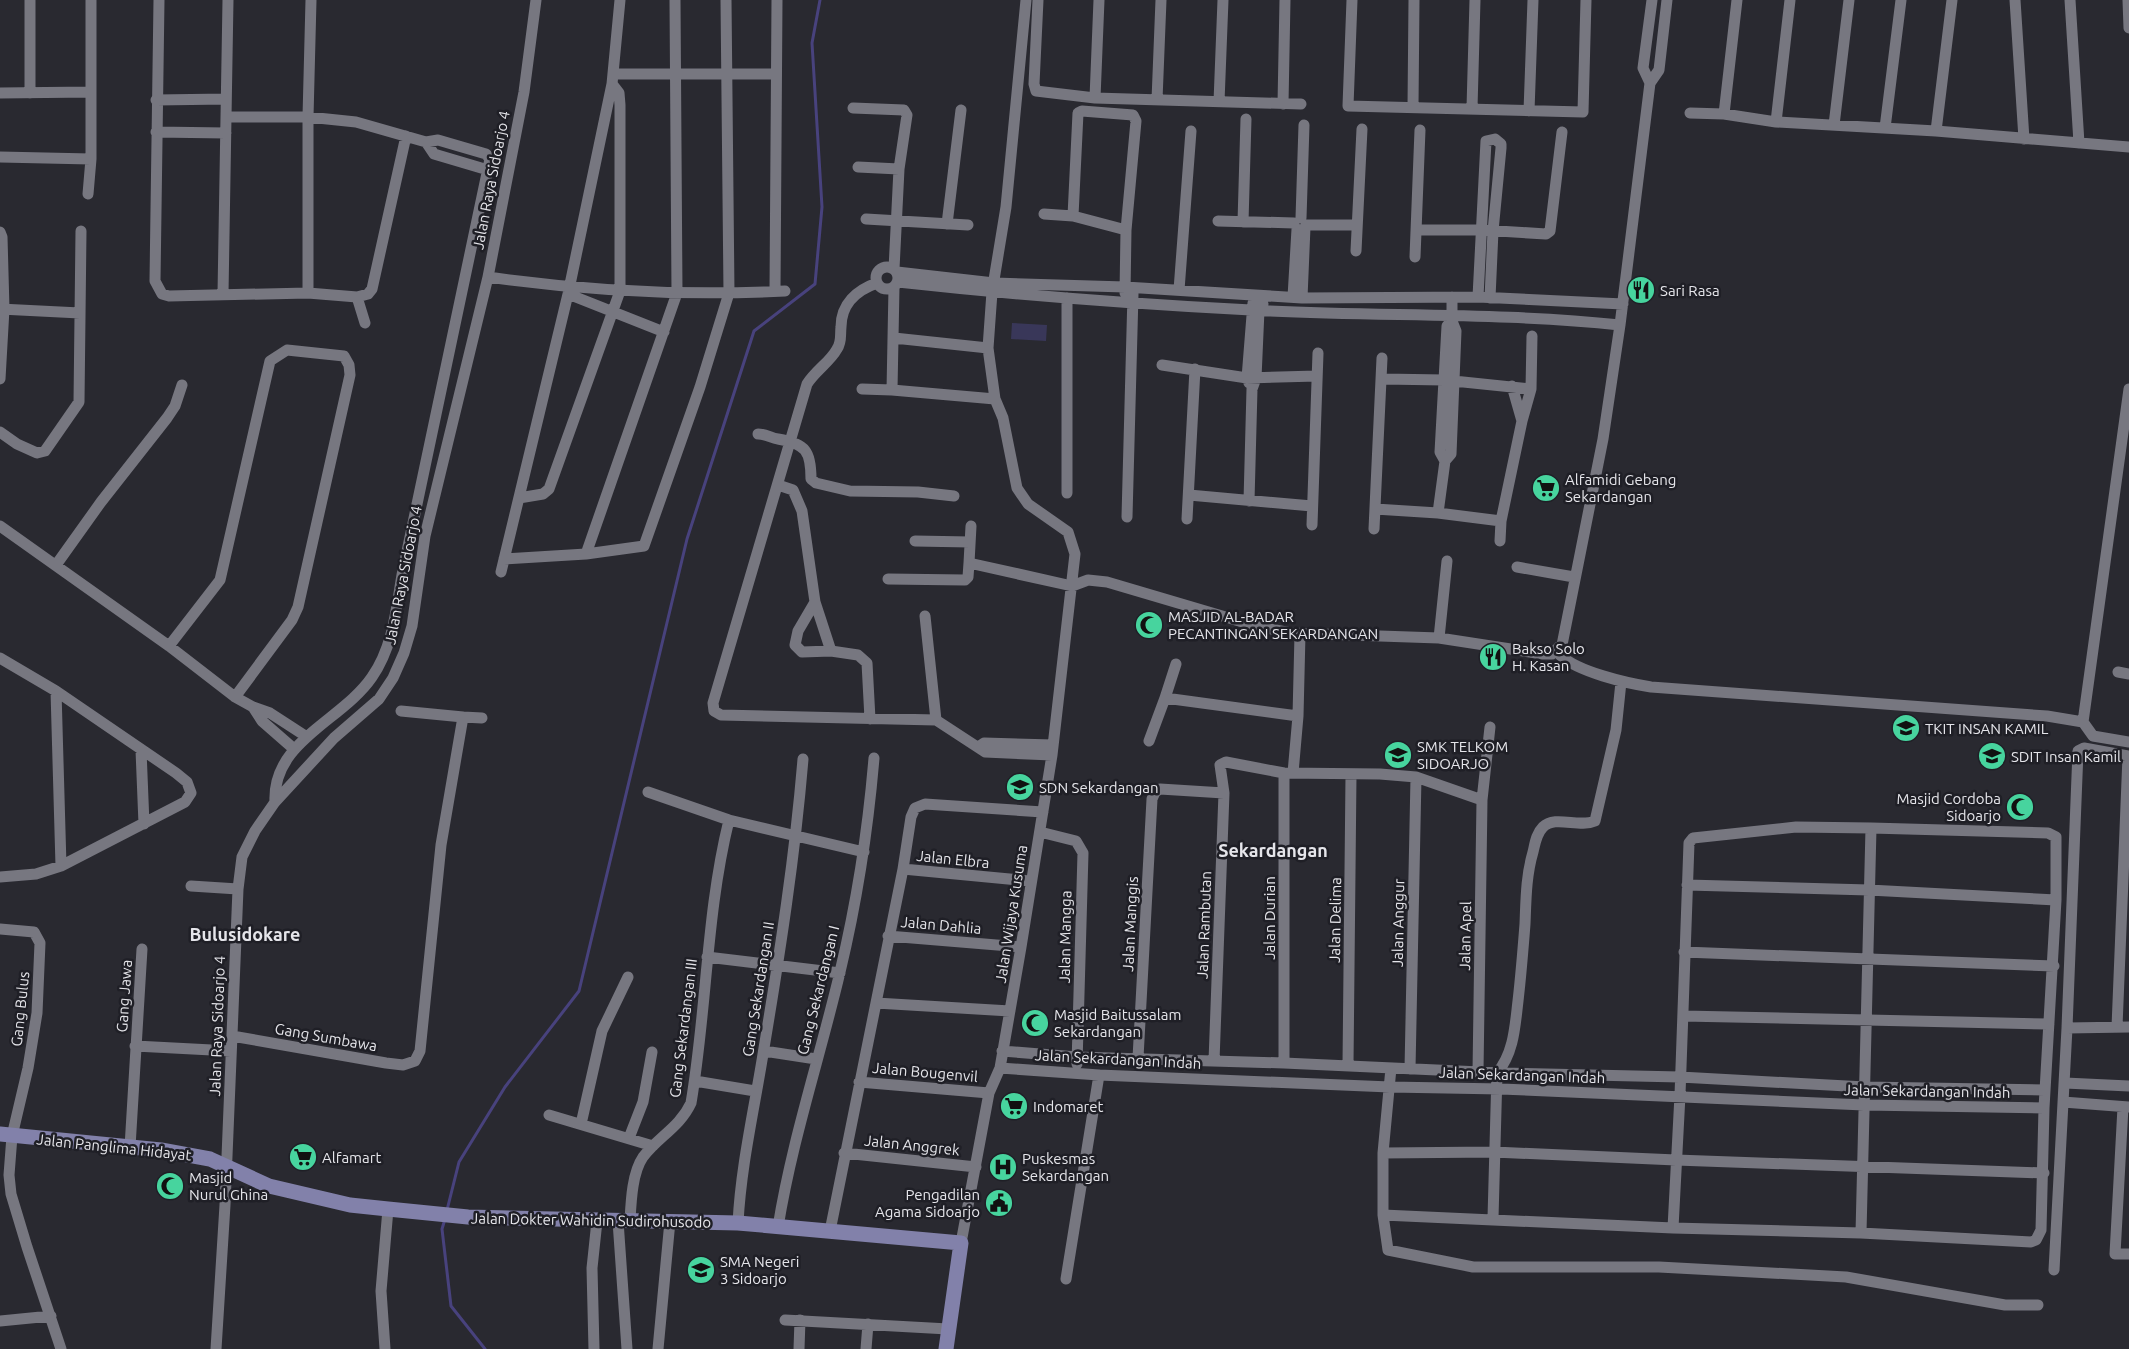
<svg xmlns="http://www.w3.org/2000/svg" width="2129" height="1349" font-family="Ubuntu,sans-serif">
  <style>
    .green { fill: #393759 }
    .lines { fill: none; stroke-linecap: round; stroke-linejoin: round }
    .stream { stroke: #48427d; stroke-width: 3 }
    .minor { stroke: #777780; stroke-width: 11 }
    .major { stroke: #8281aa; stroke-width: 15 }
    .labels { text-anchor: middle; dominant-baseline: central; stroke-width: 5; stroke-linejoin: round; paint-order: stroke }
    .street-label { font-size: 15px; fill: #e5e5ea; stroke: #1f1f26 }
    .poi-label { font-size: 15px; fill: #e5e5ea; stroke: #1f1f26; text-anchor: start }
    .quarter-label { font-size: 18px; font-weight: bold; fill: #e5e5ea; stroke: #1f1f26 }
  </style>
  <rect width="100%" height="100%" fill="#292930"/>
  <path class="green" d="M 1012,323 L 1047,325 L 1046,341 L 1011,339 Z"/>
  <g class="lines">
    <path class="stream" d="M 447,1210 L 459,1162 L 505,1087 L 579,991 L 687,539 L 754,331 L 815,284 L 822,207 L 812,43 L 820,0
      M 445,1219 L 442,1229 L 451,1306 L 485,1349"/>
    <path class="minor" d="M 159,0 L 155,281 L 162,294 L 169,296 L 308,293 L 357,297 L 368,294 L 372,289 L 406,136
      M 1038,0 L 1034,84 L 1036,91 L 1095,98 L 1301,104
      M 1352,0 L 1348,106 L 1583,112 L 1586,0
      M 1667,0 L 1659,70 L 1650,83 L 1620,325 L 1603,439 L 1560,655 C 1578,672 1626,683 1651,687 L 2047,716 L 2083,722
      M 2015,0 L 2024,139
      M 2070,0 L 2079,143
      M 2128,0 L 2129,28
      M 613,74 L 775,74
      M 1650,83 L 1643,68 L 1652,0
      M 0,93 L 91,92
      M 30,93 L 30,0
      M 1095,98 L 1099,0
      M 156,100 L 226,99
      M 1157,100 L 1161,0
      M 1219,102 L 1223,0
      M 1283,104 L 1285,0
      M 1413,107 L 1414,0
      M 853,108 L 904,110 L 907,115 L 899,169 L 894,269
      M 1472,108 L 1475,0
      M 1529,111 L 1533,0
      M 1690,113 L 1724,114 L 1776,122 L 1936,131 L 2129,147
      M 1724,114 L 1737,0
      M 227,117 L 308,117 L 356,122 L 426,142 L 438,140 L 486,154 L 490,159 L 402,575 C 396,610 393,647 372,677 C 342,721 272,741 275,802
      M 1776,122 L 1790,0
      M 1834,125 L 1849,0
      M 1885,128 L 1901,0
      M 1936,131 L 1952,0
      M 156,132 L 226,133
      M 426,142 L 434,154 L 488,170
      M 0,157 L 91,159
      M 858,167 L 899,169
      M 88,194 L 91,159 L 91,0
      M 1044,214 L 1073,216 L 1126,230
      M 1073,216 L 1078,113 L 1082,111 L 1133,115 L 1136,121 L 1126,230 L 1125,293
      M 1301,218 L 1304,125
      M 866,219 L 968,225
      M 1218,221 L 1294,223
      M 1243,222 L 1246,119
      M 947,224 L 961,110
      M 1306,225 L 1357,225
      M 1417,230 L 1482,230 L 1546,234 L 1550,231 L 1562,132
      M 0,232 L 2,237 L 4,309 L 0,379
      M 1356,251 L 1362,129
      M 1415,257 L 1420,130
      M876 278a11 11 0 1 1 22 0a11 11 0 1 1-22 0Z
      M 897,272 L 994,283 L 1125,287 L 1302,298 L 1478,297 L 1623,304
      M 488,277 C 587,291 685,296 785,291
      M 898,282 C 1016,295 1134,304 1251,310 C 1374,317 1498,312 1620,325
      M 877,283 C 857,290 841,304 841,327 C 840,335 842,342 837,349 C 830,362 816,370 807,384 L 713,703 L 714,711 L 721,715 L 936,720 L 985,752 L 1052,755
      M 1179,290 L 1191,131
      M 775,291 L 777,0
      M 308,293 L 308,117 L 311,0
      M 223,294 L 228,0
      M 568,294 L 664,332
      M 357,297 L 365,323
      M 1293,297 L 1297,229
      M 1478,297 L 1486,141 L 1495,139 L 1501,144 L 1501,148 L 1493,231 L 1490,298
      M 1302,298 L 1305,227
      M 0,309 L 80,313
      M 894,338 L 988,348
      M 1162,365 L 1247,378 L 1317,376
      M 1383,379 L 1444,380 L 1531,389
      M 1249,383 L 1247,378 L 1253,303
      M 1512,386 L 1522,421
      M 862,389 L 892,390 L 995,399
      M 2129,389 L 2083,722 L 2093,736 L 2129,742
      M 892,390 L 894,287
      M 0,432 L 17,444 L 37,453 L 45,451 L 79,402 L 81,231
      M 758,434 C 766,434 771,438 778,439 C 806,444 811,451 811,479 L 816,483 L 850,491 L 918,492 L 954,496
      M 1445,461 L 1440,452 L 1447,326 L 1452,321
      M 778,485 L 793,490 L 802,511 L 815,602 L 831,651 L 858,655 L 867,663 L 870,719
      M 1067,493 L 1067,298
      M 1189,495 L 1312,506
      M 519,498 L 543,494 L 549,489 L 620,291 L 620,105 L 619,93 L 612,84
      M 1249,501 L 1252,389 L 1256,378 L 1259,310 L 1263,304
      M 1375,509 L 1438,513 L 1501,521
      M 1438,513 L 1445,461 L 1451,454 L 1456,331 L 1452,321 L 1452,297
      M 1127,517 L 1133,294
      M 1187,519 L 1195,369
      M 1312,525 L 1318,353
      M 0,526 L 169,646 L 235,697 L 253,707 L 270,713 L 307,737
      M 1374,529 L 1382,358
      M 915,541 L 970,542
      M 1500,541 L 1501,521 L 1522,421 L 1531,389 L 1532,336
      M 586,554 L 644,546 L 700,387 L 729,293 L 726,0
      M 504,559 L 586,554 L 677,293 L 675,0
      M 969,563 L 971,526
      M 56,565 L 101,502 L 167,418 L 175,406 L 182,385
      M 1517,567 L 1574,577
      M 501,572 L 568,294 L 612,84 L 620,0
      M 888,579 L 965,580 L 968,577 L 969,563 L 1072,586 L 1088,580 L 1107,582 L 1256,626 L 1291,633 L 1439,638 L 1543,654 L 1552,654 L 1560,646
      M 815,602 L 798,631 L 795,645 L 802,652 L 831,651
      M 925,616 L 936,720
      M 1439,638 L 1447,561
      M 169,646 L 220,580 L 270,361 L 287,350 L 344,356 L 349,365 L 350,375 L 298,607 L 292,620 L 235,697
      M 0,658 L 56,691 L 176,773 L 187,782 L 191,793 L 185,802 L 61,866 L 36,874 L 0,877
      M 1176,664 L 1165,698 L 1298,716
      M 2118,672 L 2129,674
      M 56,691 L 61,866
      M 253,707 L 262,721 L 294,749
      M 401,711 L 463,717
      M 1149,741 L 1165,698
      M 978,747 L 984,743 L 1053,745
      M 141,750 L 144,824
      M 1293,773 L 1298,716 L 1300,634
      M 648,792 L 729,820 L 864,852
      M 1871,828 L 2048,833 L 2056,837 L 2056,900
      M 1040,832 L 1076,841 L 1083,853 L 1077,1064
      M 903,869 L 1030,881
      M 191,886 L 238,889
      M 0,929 L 34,932 L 40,943 L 37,1013 L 28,1068 L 12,1136 L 9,1175 L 11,1194 L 27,1247 L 61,1349
      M 888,936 L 1021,947
      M 1684,952 L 2054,966
      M 707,957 L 840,973
      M 876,1003 L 1010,1011
      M 1683,1016 L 2049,1024
      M 2117,1027 L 2128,756
      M 2067,1028 L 2129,1027
      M 232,1036 L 386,1063 L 403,1065 L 415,1061 L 420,1051 L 441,845 L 463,717 L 482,718
      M 135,1046 L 231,1051
      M 764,1051 L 816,1059
      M 1002,1051 L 1077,1057 L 1284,1063 L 1502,1073 L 1680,1077 L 1865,1087 L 2045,1090
      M 1138,1058 L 1152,799 L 1155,792 L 1160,789 L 1224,793
      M 1214,1061 L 1224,793 L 1220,765 L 1226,762 L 1284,773 L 1380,774 L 1416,777 L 1482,800
      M 1284,1063 L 1284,773
      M 1348,1065 L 1351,775
      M 1000,1068 L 1099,1075 L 1390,1087 L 1501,1089 L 1864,1105 L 2044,1108
      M 1391,1068 L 1383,1153 L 1383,1215 L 1673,1228 L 1861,1233 L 2031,1242 L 2036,1240 L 2041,1230 L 2044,1108 L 2056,900 L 1869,890 L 1687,885
      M 1410,1069 L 1416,777
      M 1478,1072 L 1482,800 L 1490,727
      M 695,1081 L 755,1091
      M 859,1082 L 989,1093
      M 2065,1083 L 2129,1086
      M 2063,1102 L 2129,1107
      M 2123,1107 L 2115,1254 L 2129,1254
      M 549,1115 L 653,1146
      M 581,1124 L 602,1031 L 628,977
      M 629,1138 L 643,1102 L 652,1052
      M 130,1147 L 142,949
      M 844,1153 L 976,1167
      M 1383,1153 L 1494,1152 L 1676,1160 L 2044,1173
      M 1383,1215 L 1388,1250 L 1473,1267 L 1659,1267 L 1846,1277 L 2005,1305 L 2038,1305
      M 1493,1218 L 1497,1073 C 1514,1053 1515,1026 1518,1001 C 1521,975 1523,950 1525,924 C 1526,899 1526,876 1533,852 C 1535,844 1536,834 1543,827 C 1555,815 1579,828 1595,821 L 1616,730 L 1621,682
      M 618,1221 L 627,1349
      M 630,1221 C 631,1202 632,1173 643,1157 C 658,1137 680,1127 691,1103 C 707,1009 706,913 729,820
      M 738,1223 C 741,1164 755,1106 764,1048 C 780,952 795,856 803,759
      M 778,1227 C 792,1140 820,1057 840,972 C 857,901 868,830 874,758
      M 1673,1228 L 1680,1095 L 1689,843 L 1693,838 L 1796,827 L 1871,828 L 1861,1233
      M 830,1231 L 903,869 L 911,817 L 915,808 L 925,804 L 1043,812
      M 961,1243 L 989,1093 L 1000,1068 L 1021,947 L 1052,755 L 1075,554 L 1068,532 L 1028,504 L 1017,488 L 1003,418 L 995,399 L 988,348 L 992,292 L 1006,207 L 1026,0
      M 2054,1270 L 2067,1028 L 2078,751 L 2084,748 L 2129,756
      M 1066,1279 L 1099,1075
      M 785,1320 L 948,1329
      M 0,1321 L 51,1316
      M 216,1349 L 225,1205 L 238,889 L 242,857 L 255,831 L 275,802 L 334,738 L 379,699 L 393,678 L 404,653 L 412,626 L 425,536 L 488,277 L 524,92 L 536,0
      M 385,1349 L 381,1291 L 388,1209
      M 594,1349 L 592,1268 L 597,1221
      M 658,1349 L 670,1221
      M 799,1349 L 800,1320
      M 866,1349 L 868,1324"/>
    <path class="major" d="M 0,1134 L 161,1150 L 210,1159 L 269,1186 L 350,1205 L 388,1209 L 468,1217 L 738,1223 L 961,1243 L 946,1349"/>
  </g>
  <defs>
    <symbol id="restaurant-disc" viewBox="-11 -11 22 22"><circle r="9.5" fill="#47d49e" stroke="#1f1f26"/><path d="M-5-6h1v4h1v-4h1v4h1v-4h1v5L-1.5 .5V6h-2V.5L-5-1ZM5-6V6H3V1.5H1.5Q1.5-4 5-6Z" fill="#111"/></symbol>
    <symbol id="supermarket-disc" viewBox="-11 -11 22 22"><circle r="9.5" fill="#47d49e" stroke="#1f1f26"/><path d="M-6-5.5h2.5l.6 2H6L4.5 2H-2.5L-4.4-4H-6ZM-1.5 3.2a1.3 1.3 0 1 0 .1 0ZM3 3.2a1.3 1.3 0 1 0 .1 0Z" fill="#111"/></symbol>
    <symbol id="mosque-disc" viewBox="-11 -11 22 22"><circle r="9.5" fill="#47d49e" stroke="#1f1f26"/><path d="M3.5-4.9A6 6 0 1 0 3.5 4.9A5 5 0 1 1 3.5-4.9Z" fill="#111"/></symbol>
    <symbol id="school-disc" viewBox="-11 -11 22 22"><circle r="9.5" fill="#47d49e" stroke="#1f1f26"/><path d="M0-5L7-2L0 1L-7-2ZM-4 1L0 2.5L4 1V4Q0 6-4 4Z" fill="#111"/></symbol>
    <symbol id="hospital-disc" viewBox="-11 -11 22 22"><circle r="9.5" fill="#47d49e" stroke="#1f1f26"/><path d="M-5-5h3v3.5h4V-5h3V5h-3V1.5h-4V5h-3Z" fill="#111"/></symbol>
    <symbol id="civic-disc" viewBox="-11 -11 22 22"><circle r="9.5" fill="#47d49e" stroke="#1f1f26"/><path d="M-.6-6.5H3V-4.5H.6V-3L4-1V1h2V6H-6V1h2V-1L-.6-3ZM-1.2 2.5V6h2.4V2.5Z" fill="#111"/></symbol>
  </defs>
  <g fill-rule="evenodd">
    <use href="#restaurant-disc" x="1625" y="274" width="32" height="32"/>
    <use href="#supermarket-disc" x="1530" y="472" width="32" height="32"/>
    <use href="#mosque-disc" x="1133" y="609" width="32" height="32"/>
    <use href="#restaurant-disc" x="1477" y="641" width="32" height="32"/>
    <use href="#school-disc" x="1890" y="712" width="32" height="32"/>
    <use href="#school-disc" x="1382" y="739" width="32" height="32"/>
    <use href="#school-disc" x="1976" y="740" width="32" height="32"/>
    <use href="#school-disc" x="1004" y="771" width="32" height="32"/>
    <use href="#mosque-disc" x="2004" y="791" width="32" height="32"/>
    <use href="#mosque-disc" x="1019" y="1007" width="32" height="32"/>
    <use href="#supermarket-disc" x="998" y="1090" width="32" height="32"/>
    <use href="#supermarket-disc" x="287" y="1141" width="32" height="32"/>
    <use href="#hospital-disc" x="987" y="1151" width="32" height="32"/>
    <use href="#mosque-disc" x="154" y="1170" width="32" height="32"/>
    <use href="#civic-disc" x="983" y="1187" width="32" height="32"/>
    <use href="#school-disc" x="685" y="1254" width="32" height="32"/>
  </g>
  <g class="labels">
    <g class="street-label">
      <text transform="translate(491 180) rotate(-79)">Jalan Raya Sidoarjo 4</text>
      <text transform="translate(403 575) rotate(-79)">Jalan Raya Sidoarjo 4</text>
      <text transform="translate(953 859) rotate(6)">Jalan Elbra</text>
      <text transform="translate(1011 914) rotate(-81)">Jalan Wijaya Kusuma</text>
      <text transform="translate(1269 918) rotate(-90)">Jalan Durian</text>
      <text transform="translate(1335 920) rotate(-89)">Jalan Delima</text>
      <text transform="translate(1398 923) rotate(-89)">Jalan Anggur</text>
      <text transform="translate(1130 924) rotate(-87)">Jalan Manggis</text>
      <text transform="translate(941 925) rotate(5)">Jalan Dahlia</text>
      <text transform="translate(1204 925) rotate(-88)">Jalan Rambutan</text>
      <text transform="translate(1465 936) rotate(-89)">Jalan Apel</text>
      <text transform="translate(1065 937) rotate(-89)">Jalan Mangga</text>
      <text transform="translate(758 989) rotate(-81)">Gang Sekardangan II</text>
      <text transform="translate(818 990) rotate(-76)">Gang Sekardangan I</text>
      <text transform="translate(124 996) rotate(-86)">Gang Jawa</text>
      <text transform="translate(20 1009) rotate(-84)">Gang Bulus</text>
      <text transform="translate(217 1026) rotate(-88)">Jalan Raya Sidoarjo 4</text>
      <text transform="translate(683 1028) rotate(-83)">Gang Sekardangan III</text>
      <text transform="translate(326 1037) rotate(10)">Gang Sumbawa</text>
      <text transform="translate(1118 1059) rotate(3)">Jalan Sekardangan Indah</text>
      <text transform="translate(925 1072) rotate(5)">Jalan Bougenvil</text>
      <text transform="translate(1522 1075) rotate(2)">Jalan Sekardangan Indah</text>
      <text transform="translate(1927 1091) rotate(1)">Jalan Sekardangan Indah</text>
      <text transform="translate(912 1145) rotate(6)">Jalan Anggrek</text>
      <text transform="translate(114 1147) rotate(6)">Jalan Panglima Hidayat</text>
      <text transform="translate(591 1220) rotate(1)">Jalan Dokter Wahidin Sudirohusodo</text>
    </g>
    <g class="poi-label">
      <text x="1660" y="290">Sari Rasa</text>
      <text x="1565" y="479">Alfamidi Gebang<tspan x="1565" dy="17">Sekardangan</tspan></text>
      <text x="1168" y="616">MASJID AL-BADAR<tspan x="1168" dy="17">PECANTINGAN SEKARDANGAN</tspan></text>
      <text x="1512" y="648">Bakso Solo<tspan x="1512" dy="17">H. Kasan</tspan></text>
      <text x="1925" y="728">TKIT INSAN KAMIL</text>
      <text x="1417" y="746">SMK TELKOM<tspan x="1417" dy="17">SIDOARJO</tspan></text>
      <text x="2011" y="756">SDIT Insan Kamil</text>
      <text x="1039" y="787">SDN Sekardangan</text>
      <text x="2001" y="798" text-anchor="end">Masjid Cordoba<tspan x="2001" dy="17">Sidoarjo</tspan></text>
      <text x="1054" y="1014">Masjid Baitussalam<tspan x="1054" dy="17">Sekardangan</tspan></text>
      <text x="1033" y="1106">Indomaret</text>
      <text x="322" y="1157">Alfamart</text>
      <text x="1022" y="1158">Puskesmas<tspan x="1022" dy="17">Sekardangan</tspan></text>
      <text x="189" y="1177">Masjid<tspan x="189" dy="17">Nurul Ghina</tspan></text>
      <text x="980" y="1194" text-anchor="end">Pengadilan<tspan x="980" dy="17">Agama Sidoarjo</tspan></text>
      <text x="720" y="1261">SMA Negeri<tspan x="720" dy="17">3 Sidoarjo</tspan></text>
    </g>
    <g class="quarter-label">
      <text x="1273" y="850">Sekardangan</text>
      <text x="245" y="934">Bulusidokare</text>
    </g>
  </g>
</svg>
